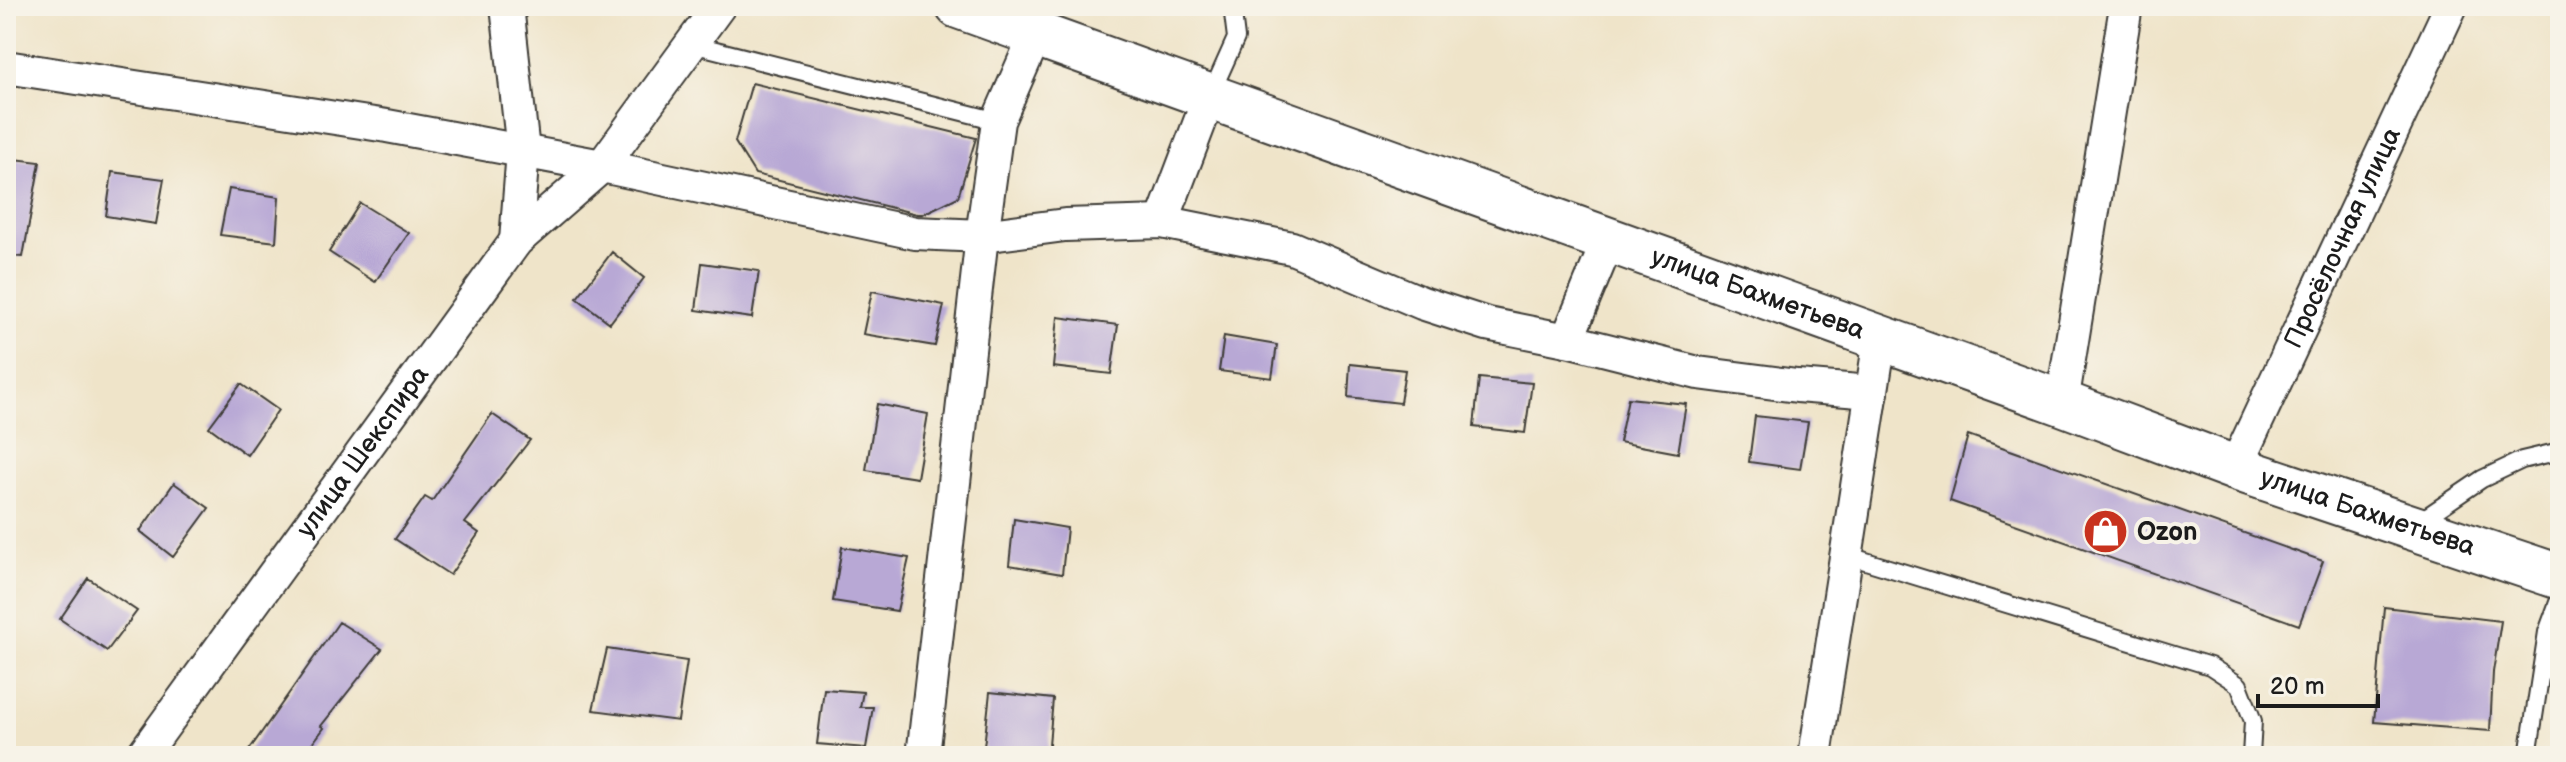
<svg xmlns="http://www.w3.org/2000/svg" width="2566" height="762" font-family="'Balsamiq Sans',sans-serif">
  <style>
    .building { fill: #b8a8d5 }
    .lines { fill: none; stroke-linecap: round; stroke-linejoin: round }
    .lane-casing { stroke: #3c3a36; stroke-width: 20 }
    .street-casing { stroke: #3c3a36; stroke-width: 36 }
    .primary-casing { stroke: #3c3a36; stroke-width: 48 }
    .lane { stroke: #fff; stroke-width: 16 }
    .street { stroke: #fff; stroke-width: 32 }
    .primary { stroke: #fff; stroke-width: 44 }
    .labels { text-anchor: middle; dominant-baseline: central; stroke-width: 8; stroke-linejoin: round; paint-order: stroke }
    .street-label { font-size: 26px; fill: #1c1c1c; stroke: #f7f3e8 }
    .poi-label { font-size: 26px; font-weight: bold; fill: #1c1c1c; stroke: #f7f3e8; text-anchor: start }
  </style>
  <rect width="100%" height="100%" fill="#f7f3e8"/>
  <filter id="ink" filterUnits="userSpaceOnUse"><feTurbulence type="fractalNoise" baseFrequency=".0125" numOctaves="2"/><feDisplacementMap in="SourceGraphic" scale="16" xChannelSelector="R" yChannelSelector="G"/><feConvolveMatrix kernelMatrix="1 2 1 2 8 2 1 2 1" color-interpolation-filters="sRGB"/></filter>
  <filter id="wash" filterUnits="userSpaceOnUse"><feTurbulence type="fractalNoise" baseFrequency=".006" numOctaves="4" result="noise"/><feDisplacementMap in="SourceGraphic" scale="32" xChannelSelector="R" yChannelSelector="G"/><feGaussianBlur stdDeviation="1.8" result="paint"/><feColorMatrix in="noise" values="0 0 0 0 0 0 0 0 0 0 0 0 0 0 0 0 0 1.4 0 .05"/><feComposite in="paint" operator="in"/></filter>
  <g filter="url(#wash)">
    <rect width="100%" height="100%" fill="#efe4c9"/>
    <g id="blocks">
      <path class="building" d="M 752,83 L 976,138 L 958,197 L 923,214 L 917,214 L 755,174 L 735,142 Z
        M 6,158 L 40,162 L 23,257 L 6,256 Z
        M 112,172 L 164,179 L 156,224 L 106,216 Z
        M 229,189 L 279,197 L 276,242 L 220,235 Z
        M 360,203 L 409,233 L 375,282 L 329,252 Z
        M 612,252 L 644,278 L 610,323 L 577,298 Z
        M 702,263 L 759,271 L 752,318 L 696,310 Z
        M 872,291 L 944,305 L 935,346 L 863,334 Z
        M 1058,317 L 1118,325 L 1111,374 L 1053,367 Z
        M 1224,336 L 1277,345 L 1272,378 L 1219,371 Z
        M 1350,364 L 1405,370 L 1400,403 L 1348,397 Z
        M 1479,378 L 1532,383 L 1525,433 L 1474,427 Z
        M 241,384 L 278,410 L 247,455 L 209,427 Z
        M 1628,398 L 1686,404 L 1678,453 L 1619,442 Z
        M 877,404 L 928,414 L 917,478 L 866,470 Z
        M 492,414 L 530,440 L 465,523 L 479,533 L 450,575 L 395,539 L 425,497 L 432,501 Z
        M 1755,416 L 1808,422 L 1800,469 L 1749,462 Z
        M 1968,435 L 2323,561 L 2299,625 L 1950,501 Z
        M 174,483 L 209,508 L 173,557 L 140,531 Z
        M 1014,519 L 1067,528 L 1062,574 L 1009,565 Z
        M 842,547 L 909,558 L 897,611 L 833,601 Z
        M 88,578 L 137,611 L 107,651 L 60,619 Z
        M 2384,607 L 2501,621 L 2493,672 L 2490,731 L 2374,722 Z
        M 339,622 L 382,649 L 321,726 L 324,728 L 303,756 L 245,756 Z
        M 607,649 L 687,661 L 678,721 L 593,710 Z
        M 824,689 L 863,692 L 860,707 L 873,707 L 866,748 L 817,744 Z
        M 990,692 L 1053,699 L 1048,756 L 983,756 Z"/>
    </g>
  </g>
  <g filter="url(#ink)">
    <use href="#blocks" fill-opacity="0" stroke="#3c3a36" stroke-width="2"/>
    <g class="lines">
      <defs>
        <path id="lane" d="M 692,44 L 998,121
          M 1210,96 L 1236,38 L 1232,6
          M 2417,523 L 2482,479 L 2522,460 L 2560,451
          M 1846,555 L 2210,666 L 2239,685 L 2253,721 L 2251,756
          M 2528,756 L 2547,632 L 2560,597"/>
        <g id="street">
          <path d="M 507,6 L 523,151 L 516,241"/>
          <path d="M 6,67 L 387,126 L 602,166 L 915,233 L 982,236 L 1065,225 L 1162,222 L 1292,248 L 1422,303 L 1487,324 L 1567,340 L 1698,373 L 1797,386 L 1872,392"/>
          <path d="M 1162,222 L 1209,98"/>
          <path d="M 1567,340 L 1608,241"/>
          <path d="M 2062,403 L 2126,6"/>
          <path id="s1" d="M 2235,468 L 2451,6"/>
          <path id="s2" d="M 142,756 L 516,241 L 602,166 L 719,6"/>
          <path d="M 923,756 L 982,236 L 998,121 L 1036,34"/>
          <path d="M 1815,756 L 1880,339"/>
        </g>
        <g id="primary">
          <path id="s3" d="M 958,6 L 2062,403 L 2235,468 L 2560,577"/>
        </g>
      </defs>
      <use href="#lane" class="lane-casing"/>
      <use href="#street" class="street-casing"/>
      <use href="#primary" class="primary-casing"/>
      <use href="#lane" class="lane"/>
      <use href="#street" class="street"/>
      <use href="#primary" class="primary"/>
    </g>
  </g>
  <defs>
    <symbol id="shop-disc" viewBox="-11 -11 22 22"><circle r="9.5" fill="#c8321e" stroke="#f7f3e8"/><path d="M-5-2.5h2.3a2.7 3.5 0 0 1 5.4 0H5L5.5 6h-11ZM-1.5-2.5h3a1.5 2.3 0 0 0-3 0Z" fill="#fff"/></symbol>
  </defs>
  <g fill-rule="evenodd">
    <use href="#shop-disc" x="2080" y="506" width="51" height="51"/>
  </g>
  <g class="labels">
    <g class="street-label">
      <text stroke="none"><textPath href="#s1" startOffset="254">Просёлочная улица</textPath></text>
      <text stroke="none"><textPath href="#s3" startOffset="850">улица Бахметьева</textPath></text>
      <text stroke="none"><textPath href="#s2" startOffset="376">улица Шекспира</textPath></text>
      <text stroke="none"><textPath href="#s3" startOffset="1498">улица Бахметьева</textPath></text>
    </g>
    <g class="poi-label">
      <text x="2137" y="532">Ozon</text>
    </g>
  </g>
  <rect width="2566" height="762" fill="none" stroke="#f7f3e8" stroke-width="32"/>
  <path d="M2258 694v12h120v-12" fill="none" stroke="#1c1c1c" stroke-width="4"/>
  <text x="2270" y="694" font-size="24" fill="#1c1c1c" stroke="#f7f3e8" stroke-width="6" paint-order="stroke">20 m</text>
</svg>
